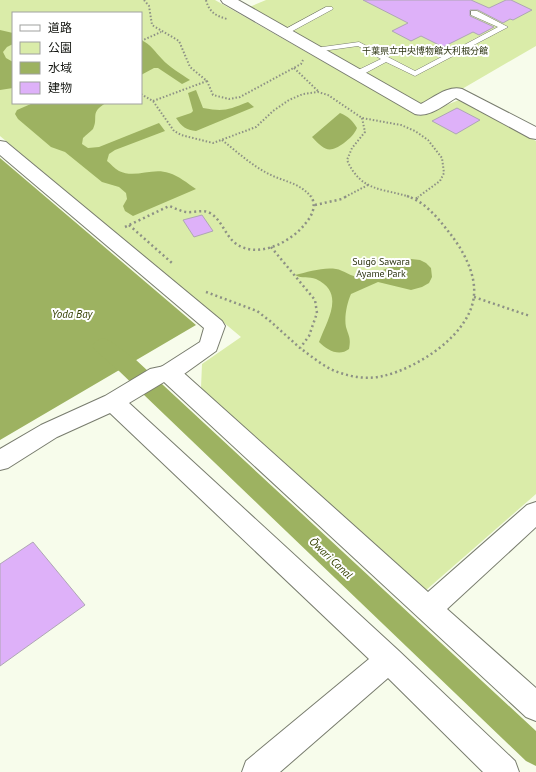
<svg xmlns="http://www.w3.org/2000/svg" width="536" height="772" font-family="'PT Sans','Noto Sans JP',sans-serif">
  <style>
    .green { fill: #daeca9; fill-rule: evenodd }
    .water { fill: #9db261 }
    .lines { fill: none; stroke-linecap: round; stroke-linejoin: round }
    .canal { fill: #9db261; fill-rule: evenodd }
    .building { fill: #deb1f9; stroke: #aea6b4 }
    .service-casing { stroke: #787c6e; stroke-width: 1 }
    .minor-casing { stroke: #787c6e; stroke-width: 2 }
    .tertiary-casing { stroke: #787c6e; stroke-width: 2 }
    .path-far1 { stroke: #8d9185; stroke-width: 2; stroke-dasharray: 1.5 2; stroke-linecap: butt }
    .path { stroke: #8d9185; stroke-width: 2.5; stroke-dasharray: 2 3; stroke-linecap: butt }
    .service { fill: #fff; fill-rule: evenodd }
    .minor { fill: #fff; fill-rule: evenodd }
    .tertiary { fill: #fff; fill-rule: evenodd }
    .labels { text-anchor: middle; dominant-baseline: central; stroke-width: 4; stroke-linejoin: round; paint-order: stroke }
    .far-park-label { font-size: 9px; fill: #2c3411; stroke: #fff }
    .park-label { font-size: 10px; fill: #2c3411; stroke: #fff }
    .water-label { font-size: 11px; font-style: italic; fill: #354102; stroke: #fff }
  </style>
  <rect width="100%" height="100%" fill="#f7fceb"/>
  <path class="green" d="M 0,0 L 215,0 L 419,116 L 459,100 L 536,141 L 536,494 L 425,591 L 201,388 L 202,364 L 241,337 L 0,136 ZM 13,13 L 141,13 L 141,103 L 13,103 Z
    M 266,0 L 536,0 L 536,46 L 462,89 L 422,104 L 247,8 Z"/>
  <path class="water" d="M 0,30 L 13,33 L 13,44 L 7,47 L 3,52 L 6,58 L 13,62 L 13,88 L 0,90 Z
    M 141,40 C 151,44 155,52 162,59 C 169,67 181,74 190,80 L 182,84 L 158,68 L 154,68 L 141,75 Z
    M 196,90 L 203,108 C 224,112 228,110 248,102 L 254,107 L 196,131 C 186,130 182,127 176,118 L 191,113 L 193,111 L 188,93 Z
    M 33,103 L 106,103 C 89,113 99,117 93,129 C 90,132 86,135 83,138 L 82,144 L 88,148 L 99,147 L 159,123 L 165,131 L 115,150 L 109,154 L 107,161 C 111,164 115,169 119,171 C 135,179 152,167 169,173 C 179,176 187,183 196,189 L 133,216 L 125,211 L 123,206 L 127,199 L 126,193 L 119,187 L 102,182 L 65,152 L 51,147 L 18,119 L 15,114 L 17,110 Z
    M 340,113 C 348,116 353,121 357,128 C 354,135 350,138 344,143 C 329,154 324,150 312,137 Z
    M 0,158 L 196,325 L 0,440 Z
    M 411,259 L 420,260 L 426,263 L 431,268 L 432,277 L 429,283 L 422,287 L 411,290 L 378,282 L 351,294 C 347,303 344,317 346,327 C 349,337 351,338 349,349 C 339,357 327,350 319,342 C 327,320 346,293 316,279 C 309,276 302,279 295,275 C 308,272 323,267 336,269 C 344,270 354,279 362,277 C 380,274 393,263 411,259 Z"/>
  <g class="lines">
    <path class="canal" d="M 103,338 L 110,341 L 135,359 L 536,731 L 536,766 L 526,761 L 119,371 L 96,351 L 92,346 L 96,341 Z"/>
  </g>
  <path class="building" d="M 363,0 L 471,0 L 489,8 L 506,0 L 511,0 L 532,10 L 513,20 L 510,19 L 503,23 L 478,10 L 470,10 L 470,16 L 494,27 L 479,35 L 473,32 L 443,47 L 421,36 L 411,41 L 392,31 L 408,23 Z
    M 457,108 L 480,120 L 456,134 L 432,121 Z
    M 202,215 L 213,231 L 194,237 L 183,220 Z
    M 33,542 L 85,605 L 0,666 L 0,564 Z"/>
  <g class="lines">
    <defs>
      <path id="service" d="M 326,7 L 332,7 L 333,9 L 287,34 L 284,34 L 280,32 Z
        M 471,11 L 477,11 L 508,27 L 415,76 L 386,62 L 360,76 L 354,76 L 354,72 L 381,59 L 358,46 L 315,52 L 311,50 L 315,48 L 359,42 L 415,71 L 498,27 L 471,15 Z"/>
      <path id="minor" d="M 221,0 L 238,0 L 421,104 C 433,98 448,85 462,89 L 536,127 L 536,139 L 530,138 L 456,98 C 444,105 429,118 415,114 L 223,3 Z
        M 169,365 L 177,367 L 428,592 L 527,505 L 536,502 L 536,527 L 447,609 L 536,688 L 536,721 L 526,717 L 164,382 L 129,403 L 399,651 L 515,761 L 519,772 L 483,772 L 388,678 L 280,772 L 242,772 L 246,761 L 369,659 L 110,413 L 57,437 L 8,468 L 0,470 L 0,449 L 41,425 L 105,396 L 150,369 Z"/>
      <path id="tertiary" d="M 0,141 L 6,142 L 222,321 L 225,326 L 216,351 L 177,379 L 169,381 L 161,379 L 158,373 L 161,367 L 200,342 L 204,328 L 0,155 Z"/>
    </defs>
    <use href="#service" class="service-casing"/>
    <use href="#minor" class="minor-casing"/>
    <use href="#tertiary" class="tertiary-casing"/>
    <path class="path-far1" d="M 144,0 L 149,6 L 152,25 L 179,41 L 190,67 L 207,81 L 213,95 L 229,99 L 240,97 L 301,64 L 303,60
      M 206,0 C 209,12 216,16 227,19
      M 141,41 L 161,32
      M 294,68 L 318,91
      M 141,94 L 153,101 L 174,131 L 181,135 L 213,143 L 256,127 L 273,111 L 289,100 L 303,94 L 318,92 L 328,95 L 362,118 L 401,125 L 415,131 L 428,140 L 442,158 L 444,173 L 440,181 L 418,197
      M 153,101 L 207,81
      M 362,118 L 365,132 L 352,148 L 347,160 C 361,192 382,188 410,197
      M 222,140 C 236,151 249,163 265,172 C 280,181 300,182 311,197
      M 345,197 L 368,185"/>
    <path class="path" d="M 416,199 L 419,196
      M 315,205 L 342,199 L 347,196
      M 129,225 L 172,263
      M 125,227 L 169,206 C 175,208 180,211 186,212 C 194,213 203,209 210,213 C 222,220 225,235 235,243 C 257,260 291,242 305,224 C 312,216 317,206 311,196
      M 271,247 L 315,300 L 317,313 L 309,336 L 300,348 C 314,358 327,370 344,374 C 356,378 371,379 383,376 C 418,368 471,334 474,295 C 476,273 462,248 448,231 C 437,217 425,202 407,196
      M 206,292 L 257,311 L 270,321 L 300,348
      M 474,297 L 530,316"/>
    <use href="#service" class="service"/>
    <use href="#minor" class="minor"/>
    <use href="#tertiary" class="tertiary"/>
  </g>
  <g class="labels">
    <g class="far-park-label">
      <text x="425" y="50">千葉県立中央博物館大利根分館</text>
    </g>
    <g class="park-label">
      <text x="381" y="261">Suigō Sawara<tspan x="381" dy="12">Ayame Park</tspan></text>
    </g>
    <g class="water-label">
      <text x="72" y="314">Yoda Bay</text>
      <text transform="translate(331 558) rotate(43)">Ōwari Canal</text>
    </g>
  </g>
  <rect x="12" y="12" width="130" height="92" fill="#ffffff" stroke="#a0a19f"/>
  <rect x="20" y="25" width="20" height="6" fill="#ffffff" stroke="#a0a19f"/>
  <text x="48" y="32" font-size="12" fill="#12140f">道路</text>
  <rect x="20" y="42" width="20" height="12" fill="#daeca9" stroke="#a0a19f"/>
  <text x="48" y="52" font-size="12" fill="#12140f">公園</text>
  <rect x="20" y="62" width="20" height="12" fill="#9db261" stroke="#a0a19f"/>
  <text x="48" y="72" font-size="12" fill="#12140f">水域</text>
  <rect x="20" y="82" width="20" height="12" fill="#deb1f9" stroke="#a0a19f"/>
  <text x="48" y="92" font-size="12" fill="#12140f">建物</text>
</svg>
